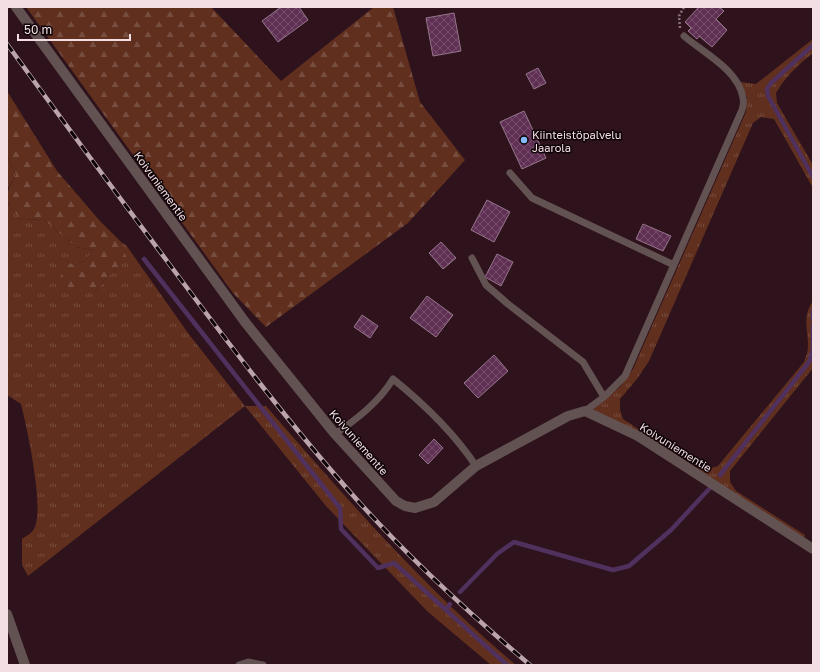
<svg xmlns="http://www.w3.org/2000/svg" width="820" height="672" font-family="'Golos Text',sans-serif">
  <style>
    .grass { fill: url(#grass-tufts) }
    .forest { fill: url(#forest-firs) }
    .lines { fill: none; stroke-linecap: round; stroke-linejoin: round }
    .stream { stroke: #50305d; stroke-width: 4.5 }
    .building { fill: url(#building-cross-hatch); stroke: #95768b }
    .path { stroke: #8a7179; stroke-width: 2.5; stroke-dasharray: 2 2; stroke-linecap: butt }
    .lane { stroke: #635252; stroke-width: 7 }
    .street { stroke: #635252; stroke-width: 10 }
    .rail-casing { stroke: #bba4ab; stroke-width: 4.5 }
    .rail { stroke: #0e0407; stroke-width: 3; stroke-dasharray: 9; stroke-linecap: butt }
    .poi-dot { fill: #86bbfb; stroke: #0e0407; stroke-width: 1.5 }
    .labels { text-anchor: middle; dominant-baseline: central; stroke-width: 3; stroke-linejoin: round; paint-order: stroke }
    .poi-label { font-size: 11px; fill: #f3dee4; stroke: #0e0407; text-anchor: start }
    .street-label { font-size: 11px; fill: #f3dee4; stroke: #0e0407 }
  </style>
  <defs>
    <pattern id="grass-tufts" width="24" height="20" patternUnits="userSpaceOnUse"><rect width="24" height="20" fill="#602f1e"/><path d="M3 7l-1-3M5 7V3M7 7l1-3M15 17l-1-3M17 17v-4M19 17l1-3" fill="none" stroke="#774d3f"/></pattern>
    <pattern id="forest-firs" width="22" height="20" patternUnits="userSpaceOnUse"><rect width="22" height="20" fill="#602f1e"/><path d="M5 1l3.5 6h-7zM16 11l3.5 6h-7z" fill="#774d3f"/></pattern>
    <pattern id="building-cross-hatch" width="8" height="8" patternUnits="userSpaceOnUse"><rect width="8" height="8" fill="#5f3054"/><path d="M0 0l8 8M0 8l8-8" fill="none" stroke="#764e6c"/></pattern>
  </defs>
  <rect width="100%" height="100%" fill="#2e121c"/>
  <path class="grass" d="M 813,39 L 813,53 C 798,65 785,77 776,93 L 777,103 L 813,165 L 813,188 L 774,119 L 761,117 L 753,123 L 649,361 L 637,379 L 620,399 L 620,410 L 623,419 L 697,468 L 708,469 L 718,466 L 804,362 C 806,357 808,351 808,346 C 808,329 802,316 813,301 L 813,368 L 730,471 L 730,482 L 736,491 L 805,535 L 804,540 L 594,410 L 594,407 L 620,387 L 633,369 L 746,112 L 747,98 L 741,82 L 756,84 Z
    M 7,155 L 16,175 L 7,190 Z
    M 7,202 L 21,220 L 43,219 L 76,247 L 93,250 L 86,260 L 74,265 L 66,261 L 95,292 L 107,277 L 126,259 L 121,242 L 126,245 L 188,333 L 245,406 L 266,406 C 345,497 424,588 516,665 L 491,665 L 428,612 L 326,506 L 245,406 L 28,576 L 22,565 L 22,539 C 26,536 32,533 34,529 C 45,510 27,428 21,404 L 7,395 Z"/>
  <path class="forest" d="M 26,7 L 211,7 L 281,81 L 374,7 L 393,7 L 420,102 L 465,160 L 408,223 L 266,327 L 233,293 Z
    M 7,91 L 57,171 L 100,221 L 121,242 L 127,259 L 107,277 L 95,292 L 76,291 L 61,286 L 60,278 L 66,261 L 74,265 L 86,260 L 93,250 L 76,247 L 43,219 L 21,220 C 5,200 2,199 16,175 L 7,155 Z"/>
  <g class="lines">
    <path class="stream" d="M 813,45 L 771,83 L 767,89 L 768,96 L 813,177
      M 144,259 L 340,508 L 341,529 L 378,568 L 394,563 L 507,665
      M 813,310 L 813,319
      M 720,475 L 809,362 L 813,350 L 813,324
      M 460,592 L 497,554 L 514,542 L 613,570 L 629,566 L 671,530 L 710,488
      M 446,610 L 450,604"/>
  </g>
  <path class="building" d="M 281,7 L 299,7 L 308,20 L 278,42 L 262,21 Z
    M 699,7 L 719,7 L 724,11 L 716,19 L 727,30 L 712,47 L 699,36 L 697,39 L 688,31 L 691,28 L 685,22 Z
    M 454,13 L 461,51 L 433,56 L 426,18 Z
    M 538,68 L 546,83 L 534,89 L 526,74 Z
    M 524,111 L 546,158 L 522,169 L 500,122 Z
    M 487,200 L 510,212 L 494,242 L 471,230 Z
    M 643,224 L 671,236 L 663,251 L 636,239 Z
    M 441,242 L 456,258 L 443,269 L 429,253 Z
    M 497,254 L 513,262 L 501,286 L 485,277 Z
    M 427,296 L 453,315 L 436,337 L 410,318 Z
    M 362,315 L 378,326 L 370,338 L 354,327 Z
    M 494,355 L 508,371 L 478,398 L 464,383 Z
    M 434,439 L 443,448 L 428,464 L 419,455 Z"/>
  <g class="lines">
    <path class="path" d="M 680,28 L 679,16 L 684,7"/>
    <path class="lane" d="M 510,173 L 532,198 L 674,265
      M 472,258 L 486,285 L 508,304 L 583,362 L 604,397
      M 585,411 L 604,397 L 625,376 L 742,110 C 743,107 744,102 743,98 C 739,70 702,52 684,36
      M 335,434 C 357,419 379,402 393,379 C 424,404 454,433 476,466
      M 239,665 L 248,662 L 263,665"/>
    <path class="street" d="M 16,7 L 245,322 L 335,434 L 396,501 L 405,506 L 415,508 L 434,502 L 476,466 L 568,416 L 585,411 L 638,436 L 813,549
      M 7,614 L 25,665"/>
    <defs>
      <path id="rail" d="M 7,44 C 60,117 113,189 167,261 C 228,343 290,425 358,501 C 411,560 470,614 530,665"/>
    </defs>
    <use href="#rail" class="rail-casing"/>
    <use href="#rail" class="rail"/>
  </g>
  <circle class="poi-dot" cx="524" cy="140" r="4"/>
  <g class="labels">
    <g class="poi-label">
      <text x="532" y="134">Kiinteistöpalvelu<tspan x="532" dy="13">Jaarola</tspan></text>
    </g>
    <g class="street-label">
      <text transform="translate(161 186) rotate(54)">Koivuniementie</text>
      <text transform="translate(359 442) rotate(49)">Koivuniementie</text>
      <text transform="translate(676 447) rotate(32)">Koivuniementie</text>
    </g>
  </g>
  <rect width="820" height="672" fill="none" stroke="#f3dee4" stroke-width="16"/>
  <path d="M18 34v6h112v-6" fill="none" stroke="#f3dee4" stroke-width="2"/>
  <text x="24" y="34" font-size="12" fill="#f3dee4" stroke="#0e0407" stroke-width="3" paint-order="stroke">50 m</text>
</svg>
